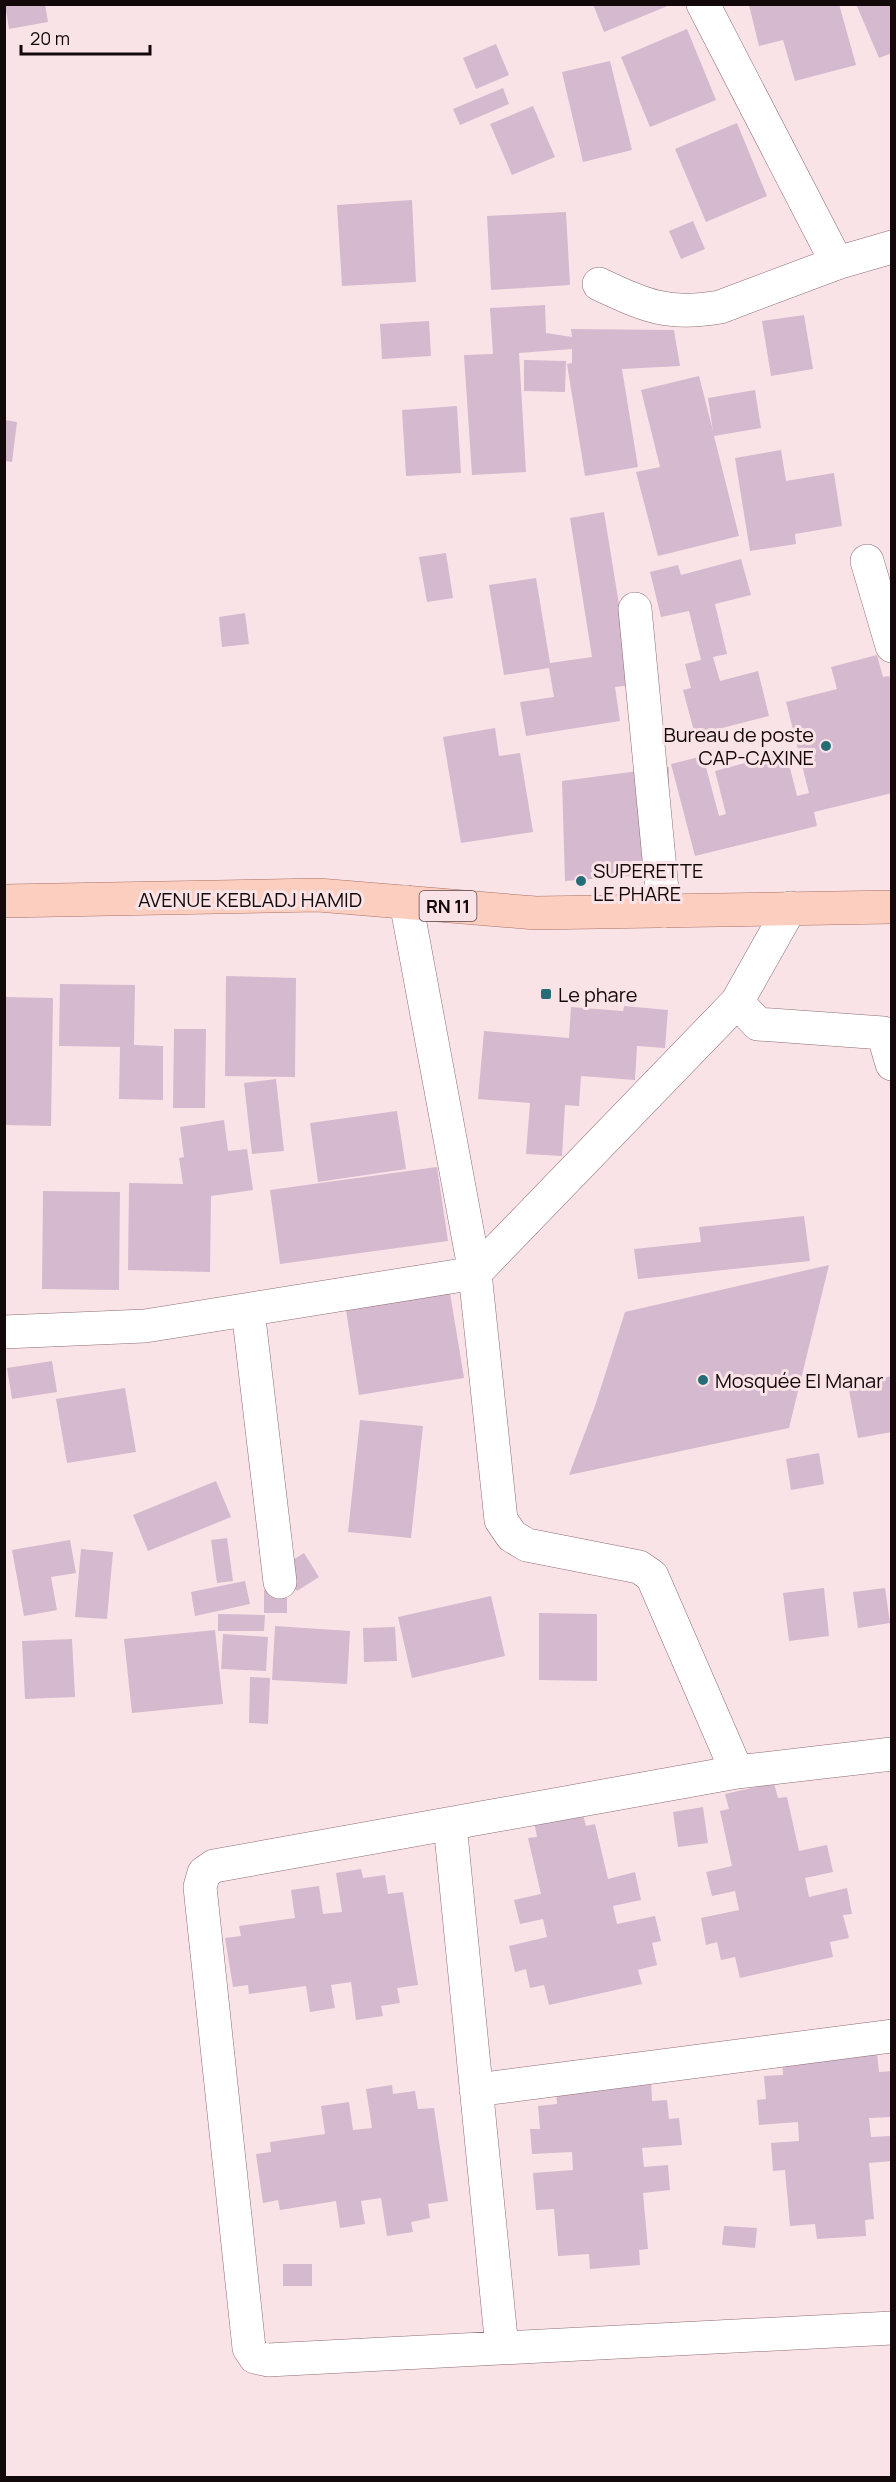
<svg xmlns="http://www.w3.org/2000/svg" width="896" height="2482" font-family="Manrope,sans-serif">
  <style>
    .building { fill: #d5b9ce }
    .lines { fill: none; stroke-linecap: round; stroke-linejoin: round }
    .minor-casing { stroke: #8d6c73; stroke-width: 34 }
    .major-casing { stroke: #a97365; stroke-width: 34 }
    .minor { stroke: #fff; stroke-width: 33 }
    .major { stroke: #fccec0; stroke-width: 33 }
    .poi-dot { fill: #246d77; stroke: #fae3e7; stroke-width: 2 }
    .labels { text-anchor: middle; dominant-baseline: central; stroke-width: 6; stroke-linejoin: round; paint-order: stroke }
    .shield { fill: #fae3e7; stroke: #584a4c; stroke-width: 1.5 }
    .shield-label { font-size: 18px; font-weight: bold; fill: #13080a }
    .poi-label { font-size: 20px; fill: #13080a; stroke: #fae3e7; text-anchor: start }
    .street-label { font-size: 20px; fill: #13080a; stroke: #fae3e7 }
  </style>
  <rect width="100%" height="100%" fill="#fae3e7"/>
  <path class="building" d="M 5,4 L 45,4 L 48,22 L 9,29 Z
    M 593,4 L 670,4 L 670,5 L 604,32 Z
    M 839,4 L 856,65 L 795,81 L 783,40 L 759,46 L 749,5 Z
    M 856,4 L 892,4 L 892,53 L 879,58 Z
    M 687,29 L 716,100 L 650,127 L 621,57 Z
    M 496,44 L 509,75 L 476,89 L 463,58 Z
    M 610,61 L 632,150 L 583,162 L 562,72 Z
    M 503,88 L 509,104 L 460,125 L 453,109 Z
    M 533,106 L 555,157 L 512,175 L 490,124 Z
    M 737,123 L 767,196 L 706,222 L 675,149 Z
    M 412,200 L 416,282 L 342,286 L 337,205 Z
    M 566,212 L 570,285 L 491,290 L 487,216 Z
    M 693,221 L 705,249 L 681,259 L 669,231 Z
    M 545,305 L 546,333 L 572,337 L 571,329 L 674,330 L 680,366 L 622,369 L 638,467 L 585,476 L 567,364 L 572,363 L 572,349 L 519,353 L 526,472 L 472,475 L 464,355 L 493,354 L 490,308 Z
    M 804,315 L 813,369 L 771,376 L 762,321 Z
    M 429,321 L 431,356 L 382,359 L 380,324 Z
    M 524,360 L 566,361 L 565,392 L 524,391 Z
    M 699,376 L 713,431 L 708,398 L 755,390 L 761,428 L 714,436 L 739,536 L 658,556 L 636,472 L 660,467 L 641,390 Z
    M 457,406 L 461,473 L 406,476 L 402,410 Z
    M 5,420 L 17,422 L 12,462 L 5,461 Z
    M 781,450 L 786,481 L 834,473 L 842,526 L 795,534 L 796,544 L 750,551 L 735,458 Z
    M 604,512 L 632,685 L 615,687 L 620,721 L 526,736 L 520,702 L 554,697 L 549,668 L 504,675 L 489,585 L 536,578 L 550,663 L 592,657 L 570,518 Z
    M 446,553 L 453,598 L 427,602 L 419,557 Z
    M 741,559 L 751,595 L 715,604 L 727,654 L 713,657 L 720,681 L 758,671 L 769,716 L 695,735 L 683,690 L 691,688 L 685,664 L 701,660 L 689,611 L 661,617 L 650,572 L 678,565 L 681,575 Z
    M 245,613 L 249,644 L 222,647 L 219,617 Z
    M 877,655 L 883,677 L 889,676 L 892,685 L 892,793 L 814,812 L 817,826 L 695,856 L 671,764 L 703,756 L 719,816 L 726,814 L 715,771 L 786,752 L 797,796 L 809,793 L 786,702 L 837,689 L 831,667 Z
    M 495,728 L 499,756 L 520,753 L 533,832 L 461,843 L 443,737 Z
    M 669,767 L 669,873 L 565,881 L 562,781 Z
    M 226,976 L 296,978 L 295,1077 L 225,1076 Z
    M 60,984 L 135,985 L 134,1045 L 163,1046 L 163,1100 L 119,1099 L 120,1047 L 59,1046 Z
    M 4,997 L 53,998 L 51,1126 L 4,1125 Z
    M 624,1006 L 668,1010 L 665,1048 L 637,1046 L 635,1080 L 581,1076 L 579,1106 L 565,1105 L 562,1156 L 526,1154 L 530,1103 L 478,1099 L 484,1031 L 569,1038 L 571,1007 L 623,1011 Z
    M 174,1029 L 206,1029 L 205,1108 L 173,1108 Z
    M 276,1079 L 284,1151 L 252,1154 L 244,1083 Z
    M 397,1111 L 406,1169 L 318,1182 L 310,1123 Z
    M 224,1120 L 228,1151 L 247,1149 L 253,1190 L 211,1196 L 210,1272 L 128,1270 L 129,1183 L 183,1184 L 179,1158 L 184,1157 L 180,1127 Z
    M 437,1167 L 448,1241 L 280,1264 L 270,1190 Z
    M 43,1191 L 120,1192 L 119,1290 L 42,1289 Z
    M 804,1216 L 810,1261 L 638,1279 L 634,1249 L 701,1242 L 699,1227 Z
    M 829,1265 L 789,1428 L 569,1475 L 595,1406 L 625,1312 Z
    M 450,1293 L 464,1378 L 359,1395 L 346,1310 Z
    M 52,1361 L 57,1392 L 12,1399 L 7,1368 Z
    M 892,1376 L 892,1432 L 858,1438 L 848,1385 Z
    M 125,1388 L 136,1452 L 67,1463 L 56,1399 Z
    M 360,1420 L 423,1426 L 411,1538 L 348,1532 Z
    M 819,1453 L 824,1484 L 791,1490 L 786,1459 Z
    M 216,1481 L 231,1517 L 148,1551 L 133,1515 Z
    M 227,1538 L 233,1581 L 217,1583 L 211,1540 Z
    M 70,1540 L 76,1573 L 51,1577 L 57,1610 L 24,1616 L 12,1550 Z
    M 81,1549 L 113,1552 L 107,1619 L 75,1617 Z
    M 304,1553 L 319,1577 L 297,1591 L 282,1567 Z
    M 245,1581 L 250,1604 L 195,1616 L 191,1592 Z
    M 824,1588 L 829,1636 L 789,1641 L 783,1593 Z
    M 885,1588 L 890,1623 L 858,1628 L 853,1592 Z
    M 264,1590 L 287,1591 L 287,1613 L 264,1613 Z
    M 491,1596 L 505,1656 L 412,1678 L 398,1617 Z
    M 539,1613 L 597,1614 L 597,1681 L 539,1680 Z
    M 218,1614 L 265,1615 L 264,1631 L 218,1631 Z
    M 275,1626 L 350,1631 L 347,1684 L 272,1680 Z
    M 395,1627 L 397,1661 L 364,1662 L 363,1628 Z
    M 215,1630 L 223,1704 L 132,1713 L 124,1639 Z
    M 223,1634 L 268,1637 L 266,1671 L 221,1669 Z
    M 72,1639 L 75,1697 L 25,1699 L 22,1641 Z
    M 250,1677 L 270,1678 L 268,1724 L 249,1723 Z
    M 774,1783 L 778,1798 L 787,1797 L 799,1851 L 827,1845 L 833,1872 L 805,1878 L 809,1897 L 847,1888 L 852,1914 L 843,1915 L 849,1938 L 830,1942 L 833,1957 L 740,1978 L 735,1957 L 721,1960 L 717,1942 L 706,1945 L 701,1918 L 739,1910 L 735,1891 L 712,1896 L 706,1872 L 732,1866 L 720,1811 L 729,1809 L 725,1794 Z
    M 703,1807 L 708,1843 L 678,1847 L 673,1812 Z
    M 582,1811 L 586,1826 L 595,1824 L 608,1879 L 635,1872 L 641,1900 L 613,1906 L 617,1924 L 655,1916 L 661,1941 L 652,1943 L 657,1965 L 638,1970 L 642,1984 L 549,2005 L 544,1985 L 530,1988 L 526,1969 L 515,1972 L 509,1946 L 547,1937 L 543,1919 L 520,1924 L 514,1900 L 541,1894 L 528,1838 L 537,1837 L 534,1821 Z
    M 361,1869 L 363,1878 L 385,1875 L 388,1894 L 403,1892 L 418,1985 L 397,1988 L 400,2003 L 381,2006 L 383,2016 L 356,2020 L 351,1982 L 331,1985 L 335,2008 L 310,2012 L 306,1986 L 249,1994 L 248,1985 L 233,1987 L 225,1938 L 241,1936 L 239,1926 L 295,1918 L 291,1890 L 319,1886 L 323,1914 L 342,1912 L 336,1873 Z
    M 877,2052 L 879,2072 L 892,2071 L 892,2117 L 869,2118 L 871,2137 L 892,2136 L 892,2161 L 869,2163 L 874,2219 L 865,2220 L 866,2236 L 817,2239 L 815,2224 L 790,2226 L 785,2170 L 773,2171 L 771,2143 L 799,2141 L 798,2122 L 759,2125 L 757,2100 L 766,2099 L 764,2076 L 783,2075 L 782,2059 Z
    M 651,2081 L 652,2101 L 667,2100 L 669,2119 L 679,2118 L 682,2145 L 642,2148 L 644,2167 L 668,2165 L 670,2190 L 643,2193 L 648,2249 L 639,2250 L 640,2265 L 590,2269 L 589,2254 L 558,2256 L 554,2209 L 536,2210 L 533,2173 L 573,2170 L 572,2152 L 532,2154 L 530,2129 L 540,2129 L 538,2106 L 557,2104 L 556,2089 Z
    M 392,2085 L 393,2094 L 415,2091 L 418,2109 L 434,2108 L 448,2201 L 428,2204 L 430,2218 L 411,2222 L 413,2232 L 387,2236 L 381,2198 L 361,2201 L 365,2224 L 340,2228 L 336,2201 L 280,2210 L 278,2200 L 263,2203 L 256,2154 L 271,2152 L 270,2142 L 325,2134 L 321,2106 L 349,2102 L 353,2130 L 372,2128 L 366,2089 Z
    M 724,2226 L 757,2228 L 755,2248 L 722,2245 Z
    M 283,2264 L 312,2264 L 312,2286 L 283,2286 Z"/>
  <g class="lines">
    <defs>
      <path id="minor" d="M 703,4 L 837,263
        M 599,284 C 646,306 667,316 720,307 L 837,263 L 892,247
        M 867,561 L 892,646
        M 635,609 L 664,911
        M 406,902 L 475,1273 L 501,1520 L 512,1536 L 527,1545 L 639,1567 L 652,1576 L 737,1772
        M 737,1002 L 758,1024 L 883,1033 L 892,1064
        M 248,1310 L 280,1582
        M 4,1332 L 145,1326 L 475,1273 L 737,1002 L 790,908
        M 892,1754 L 737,1772 L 214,1866 L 204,1873 L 200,1887 L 249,2348 L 255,2357 L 268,2360 L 892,2328
        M 450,1824 L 502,2348
        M 476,2090 L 892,2036"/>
      <path id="major" d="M 4,901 L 318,895 L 536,913 L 892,907"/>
    </defs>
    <use href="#minor" class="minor-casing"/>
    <use href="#major" class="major-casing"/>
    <use href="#minor" class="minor"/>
    <use href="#major" class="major"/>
  </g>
  <g class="poi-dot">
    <circle cx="826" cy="746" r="6"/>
    <circle cx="581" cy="881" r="6"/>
    <rect x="540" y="988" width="12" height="12" rx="3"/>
    <circle cx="703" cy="1380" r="6"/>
  </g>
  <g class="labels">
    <rect class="shield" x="419.5" y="891" width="57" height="30" rx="4.5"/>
    <g class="shield-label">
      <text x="448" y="906">RN 11</text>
    </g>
    <g class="poi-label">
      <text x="814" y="734" text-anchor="end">Bureau de poste<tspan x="814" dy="23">CAP-CAXINE</tspan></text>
      <text x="593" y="870">SUPERETTE<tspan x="593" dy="23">LE PHARE</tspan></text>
      <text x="558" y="994">Le phare</text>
      <text x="715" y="1380">Mosquée El Manar</text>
    </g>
    <g class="street-label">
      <text x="250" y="899">AVENUE KEBLADJ HAMID</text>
    </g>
  </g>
  <rect width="896" height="2482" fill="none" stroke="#13080a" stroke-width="12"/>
  <path d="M21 45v9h129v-9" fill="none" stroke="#13080a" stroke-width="3"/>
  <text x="30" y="45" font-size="18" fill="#13080a" stroke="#fae3e7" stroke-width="4.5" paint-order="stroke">20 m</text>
</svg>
